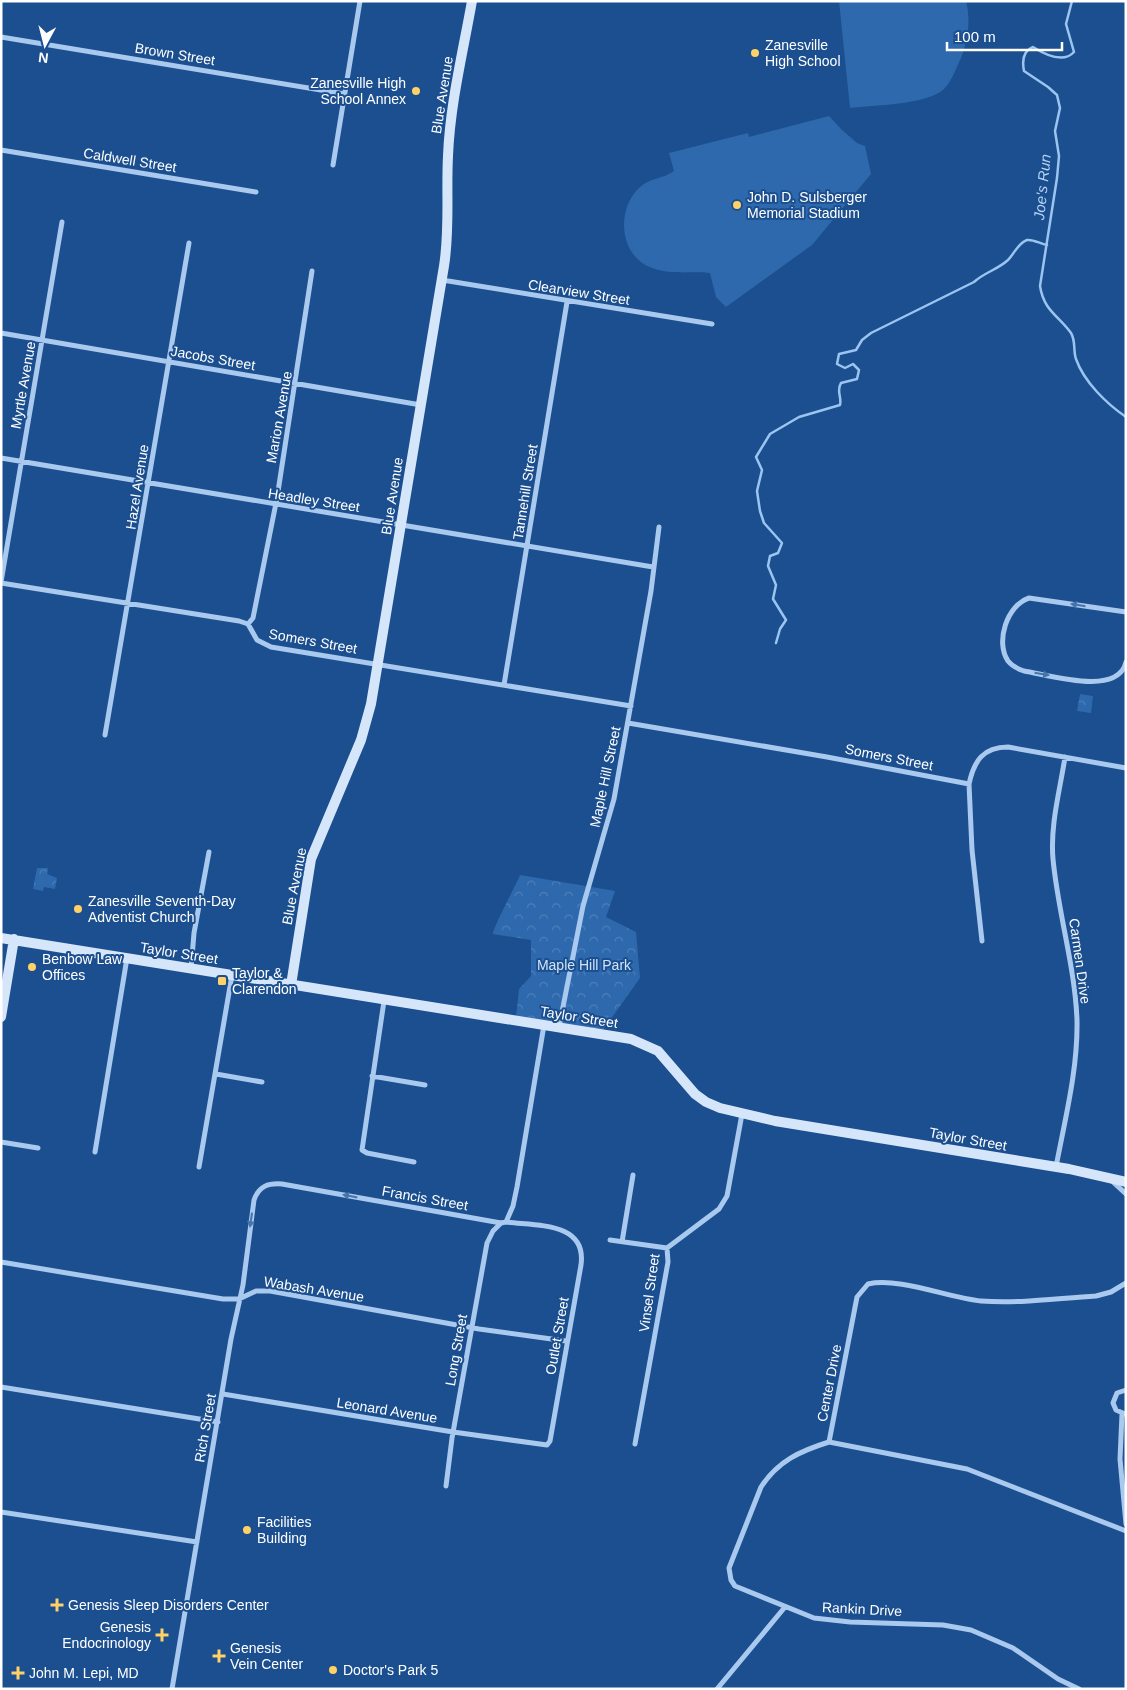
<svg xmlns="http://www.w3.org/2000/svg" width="1127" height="1690" font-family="Helvetica,sans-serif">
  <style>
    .park { fill: url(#park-crowns) }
    .pitch { fill: #2e69ad }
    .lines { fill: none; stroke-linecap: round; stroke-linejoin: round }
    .stream { stroke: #9cc4f0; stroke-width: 2.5 }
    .street { stroke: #a9c9ee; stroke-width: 5 }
    .secondary { stroke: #d6e6fa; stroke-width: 10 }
    .oneway { fill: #4674ac }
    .poi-dot { fill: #ffd166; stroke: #1b4f8f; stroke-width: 2 }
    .labels { text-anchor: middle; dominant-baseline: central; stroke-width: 4; stroke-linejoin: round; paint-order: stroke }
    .poi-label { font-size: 14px; fill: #fff; stroke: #1b4f8f; text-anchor: start }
    .street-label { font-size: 14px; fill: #fff; stroke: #1b4f8f }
    .park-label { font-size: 14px; fill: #cfe3fa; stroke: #1b4f8f }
    .water-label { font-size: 15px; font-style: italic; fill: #b5d3f5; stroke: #1b4f8f }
  </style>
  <defs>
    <pattern id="park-crowns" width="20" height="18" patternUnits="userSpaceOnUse" patternTransform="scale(1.25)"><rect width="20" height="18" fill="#2e69ad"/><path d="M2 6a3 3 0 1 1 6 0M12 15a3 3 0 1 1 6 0" fill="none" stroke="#4d80b9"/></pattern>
  </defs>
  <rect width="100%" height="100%" fill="#1b4f8f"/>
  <path class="park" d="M 1080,694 L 1093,696 L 1091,713 L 1077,711 Z
    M 37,868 L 48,868 L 47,874 L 57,878 L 55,889 L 44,887 L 43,891 L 33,889 Z
    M 520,875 L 615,891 L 606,917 L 636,932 L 640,978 L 603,1030 L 516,1017 L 519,989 L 531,976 L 531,940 L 493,934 C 493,928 516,885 520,875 Z"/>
  <path class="pitch" d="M 839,1 L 966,1 C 971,21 968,39 961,58 C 956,68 952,81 944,89 C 927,105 873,105 850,108 Z
    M 829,116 L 842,130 L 857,143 L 865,146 L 871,174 L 812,245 L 726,307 L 716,297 L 710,273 C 691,271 670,275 652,268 C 619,256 616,210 639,188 C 649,178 663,179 674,171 L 669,153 L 748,133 L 749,137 Z"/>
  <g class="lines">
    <path class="stream" d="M 1072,1 L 1066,24 L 1074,52 C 1063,64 1044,54 1033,47 C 1023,51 1022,61 1024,71 L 1048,87 L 1057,95 L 1060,108 L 1055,131 L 1059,156 L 1057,178 L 1040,286 C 1044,311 1058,315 1071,333 C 1076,341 1073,351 1076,359 C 1084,382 1107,404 1126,417
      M 776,643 L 780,629 L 786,620 L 773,599 L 776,585 L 768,566 L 770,556 L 778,553 L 782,543 L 764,523 L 760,511 L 757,491 L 762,470 L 756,457 L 770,434 L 799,417 L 840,405 C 842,397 836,391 841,383 L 857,379 L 859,370 L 853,364 L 845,368 L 837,364 L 839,354 L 856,350 L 862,340 L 871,333 L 974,282 C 985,272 997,270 1008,260 C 1014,254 1018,243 1027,240 C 1034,239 1040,244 1047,245"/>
    <path class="street" d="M 1,37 L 345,94
      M 1,150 L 256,192
      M 333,165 L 360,1
      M 442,280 L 712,324
      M 1,333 L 421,405
      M 1,458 L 653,567
      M 1,582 L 62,222
      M 1,583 L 239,621 L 248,624 L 257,640 L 271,647 L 631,706
      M 1126,612 L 1029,598 C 1007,605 995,642 1008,661 C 1012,666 1018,669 1024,671 C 1049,675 1118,697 1126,662
      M 248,624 L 253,618 L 277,498 L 312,271
      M 504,685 L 567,302
      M 628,723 L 827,757 L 969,784 C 974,761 983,747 1008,747 L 1126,768
      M 105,735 L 189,243
      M 969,784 L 972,850 L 982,941
      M 191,969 L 194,933 L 209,852
      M 384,1001 L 362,1150 L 367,1153 L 414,1162
      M 559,1027 L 583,906 L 614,799 L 651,591 L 659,527
      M 216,1074 L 262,1082
      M 372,1076 L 425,1085
      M 1,1142 L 38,1148
      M 95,1152 L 127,958
      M 199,1167 L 232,975
      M 1056,1167 C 1065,1119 1078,1069 1077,1020 C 1075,966 1058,913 1053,859 C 1050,825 1060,790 1065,757
      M 1112,1181 L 1126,1194
      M 506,1222 L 513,1206 L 517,1187 L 544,1025
      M 610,1240 L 667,1248
      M 622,1242 L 633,1175
      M 1,1262 L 223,1299 L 239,1299 L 256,1291 L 270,1291 L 479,1329 L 566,1341
      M 1126,1283 L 1111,1292 L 1096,1296 C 1059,1298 1019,1304 981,1301 C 949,1298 899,1277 868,1284 L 857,1297 L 829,1442 L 967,1469 L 1126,1531
      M 1,1387 L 218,1422
      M 1122,1414 L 1120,1459 L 1126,1524
      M 1125,1414 L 1116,1410 L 1113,1403 L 1117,1393 L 1126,1390
      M 829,1442 C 800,1451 778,1461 761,1487 L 729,1568 L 731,1580 L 735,1586 L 814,1618 L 850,1622 L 943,1625 L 971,1630 L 1013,1648 L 1058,1679 L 1079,1689
      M 635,1444 L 668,1262 L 667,1248 L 719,1209 L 727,1196 L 742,1114
      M 446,1486 L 452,1438 L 487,1243 L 493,1231 L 501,1223
      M 1,1512 L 197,1542
      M 172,1689 L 231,1339 L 243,1285 L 254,1200 C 259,1186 268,1183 282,1184 L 501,1223 L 506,1222 C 537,1226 587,1222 581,1265 L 550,1441 L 547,1445 L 453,1432 L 223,1394
      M 717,1689 L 785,1607"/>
    <path class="secondary" d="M 1,938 L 631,1039 L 658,1051 L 695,1094 L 706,1102 L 720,1108 L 775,1121 L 1069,1169 L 1126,1182
      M 291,985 L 311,859 L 361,740 L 371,704 L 444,266 C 450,229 446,193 448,156 C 450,104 463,52 472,1
      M 1,1017 L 14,939"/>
  </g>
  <defs><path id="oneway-solid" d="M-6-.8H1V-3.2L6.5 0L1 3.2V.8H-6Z" transform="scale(1.25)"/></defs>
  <g class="oneway">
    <use href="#oneway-solid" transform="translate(1078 605) rotate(-171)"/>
    <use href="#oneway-solid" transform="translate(1042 674) rotate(9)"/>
    <use href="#oneway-solid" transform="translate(350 1196) rotate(-169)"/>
    <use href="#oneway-solid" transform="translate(251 1220) rotate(98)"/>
  </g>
  <g class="poi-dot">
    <circle cx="755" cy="53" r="5"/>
    <circle cx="416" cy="91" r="5"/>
    <circle cx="737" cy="205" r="5"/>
    <circle cx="78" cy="909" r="5"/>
    <circle cx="32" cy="967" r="5"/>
    <rect x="217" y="976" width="10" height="10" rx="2.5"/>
    <circle cx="247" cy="1530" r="5"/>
    <path d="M54.5 1597.5h5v5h5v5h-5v5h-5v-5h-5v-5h5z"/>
    <path d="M159.5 1627.5h5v5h5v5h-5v5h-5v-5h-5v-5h5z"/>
    <path d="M216.5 1648.5h5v5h5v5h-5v5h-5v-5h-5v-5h5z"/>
    <circle cx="333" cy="1670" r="5"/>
    <path d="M15.5 1665.5h5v5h5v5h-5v5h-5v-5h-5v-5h5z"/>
  </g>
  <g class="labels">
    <g class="poi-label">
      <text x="765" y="45">Zanesville<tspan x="765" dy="16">High School</tspan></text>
      <text x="406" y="83" text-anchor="end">Zanesville High<tspan x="406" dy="16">School Annex</tspan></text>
      <text x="747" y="197">John D. Sulsberger<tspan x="747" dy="16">Memorial Stadium</tspan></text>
      <text x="88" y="901">Zanesville Seventh-Day<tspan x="88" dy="16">Adventist Church</tspan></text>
      <text x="42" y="959">Benbow Law<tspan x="42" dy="16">Offices</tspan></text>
      <text x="232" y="973">Taylor &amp;<tspan x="232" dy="16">Clarendon</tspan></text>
      <text x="257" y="1522">Facilities<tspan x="257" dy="16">Building</tspan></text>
      <text x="68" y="1605">Genesis Sleep Disorders Center</text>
      <text x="151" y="1627" text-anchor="end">Genesis<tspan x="151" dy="16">Endocrinology</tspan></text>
      <text x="230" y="1648">Genesis<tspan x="230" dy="16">Vein Center</tspan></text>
      <text x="343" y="1670">Doctor's Park 5</text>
      <text x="29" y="1673">John M. Lepi, MD</text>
    </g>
    <g class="street-label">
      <text transform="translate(175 54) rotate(9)">Brown Street</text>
      <text transform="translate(442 95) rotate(-81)">Blue Avenue</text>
      <text transform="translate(130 160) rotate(9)">Caldwell Street</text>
      <text transform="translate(579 292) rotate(9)">Clearview Street</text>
      <text transform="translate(213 358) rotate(10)">Jacobs Street</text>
      <text transform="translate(23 385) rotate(-80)">Myrtle Avenue</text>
      <text transform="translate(279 417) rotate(-80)">Marion Avenue</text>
      <text transform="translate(137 487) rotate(-81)">Hazel Avenue</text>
      <text transform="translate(525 492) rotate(-81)">Tannehill Street</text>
      <text transform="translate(392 496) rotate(-81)">Blue Avenue</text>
      <text transform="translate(314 500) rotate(9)">Headley Street</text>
      <text transform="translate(313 641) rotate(10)">Somers Street</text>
      <text transform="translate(889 757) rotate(11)">Somers Street</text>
      <text transform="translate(605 777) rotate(-78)">Maple Hill Street</text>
      <text transform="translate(294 886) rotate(-79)">Blue Avenue</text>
      <text transform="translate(179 953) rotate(9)">Taylor Street</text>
      <text transform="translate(1080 961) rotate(82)">Carmen Drive</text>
      <text transform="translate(579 1017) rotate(9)">Taylor Street</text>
      <text transform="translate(968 1139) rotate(10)">Taylor Street</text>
      <text transform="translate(425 1198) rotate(10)">Francis Street</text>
      <text transform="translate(314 1289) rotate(9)">Wabash Avenue</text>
      <text transform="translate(649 1293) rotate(-82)">Vinsel Street</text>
      <text transform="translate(557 1336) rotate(-80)">Outlet Street</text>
      <text transform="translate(456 1350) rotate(-80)">Long Street</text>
      <text transform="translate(829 1383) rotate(-79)">Center Drive</text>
      <text transform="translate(387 1410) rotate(9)">Leonard Avenue</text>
      <text transform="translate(205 1428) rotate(-80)">Rich Street</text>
      <text transform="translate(862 1609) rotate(3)">Rankin Drive</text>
    </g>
    <g class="park-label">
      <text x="584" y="965">Maple Hill Park</text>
    </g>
    <g class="water-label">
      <text transform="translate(1042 187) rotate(-84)">Joe's Run</text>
    </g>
  </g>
  <rect width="1127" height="1690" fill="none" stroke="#ffffff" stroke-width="5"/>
  <g transform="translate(45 45) rotate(187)" stroke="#1b4f8f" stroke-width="4" paint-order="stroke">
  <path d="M0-4L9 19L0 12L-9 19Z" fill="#ffffff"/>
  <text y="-8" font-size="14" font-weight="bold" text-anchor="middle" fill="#ffffff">N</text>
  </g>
  <path d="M947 42v8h115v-8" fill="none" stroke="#ffffff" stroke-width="2.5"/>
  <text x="954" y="42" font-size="15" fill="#ffffff" stroke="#1b4f8f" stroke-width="4" paint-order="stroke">100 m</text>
</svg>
